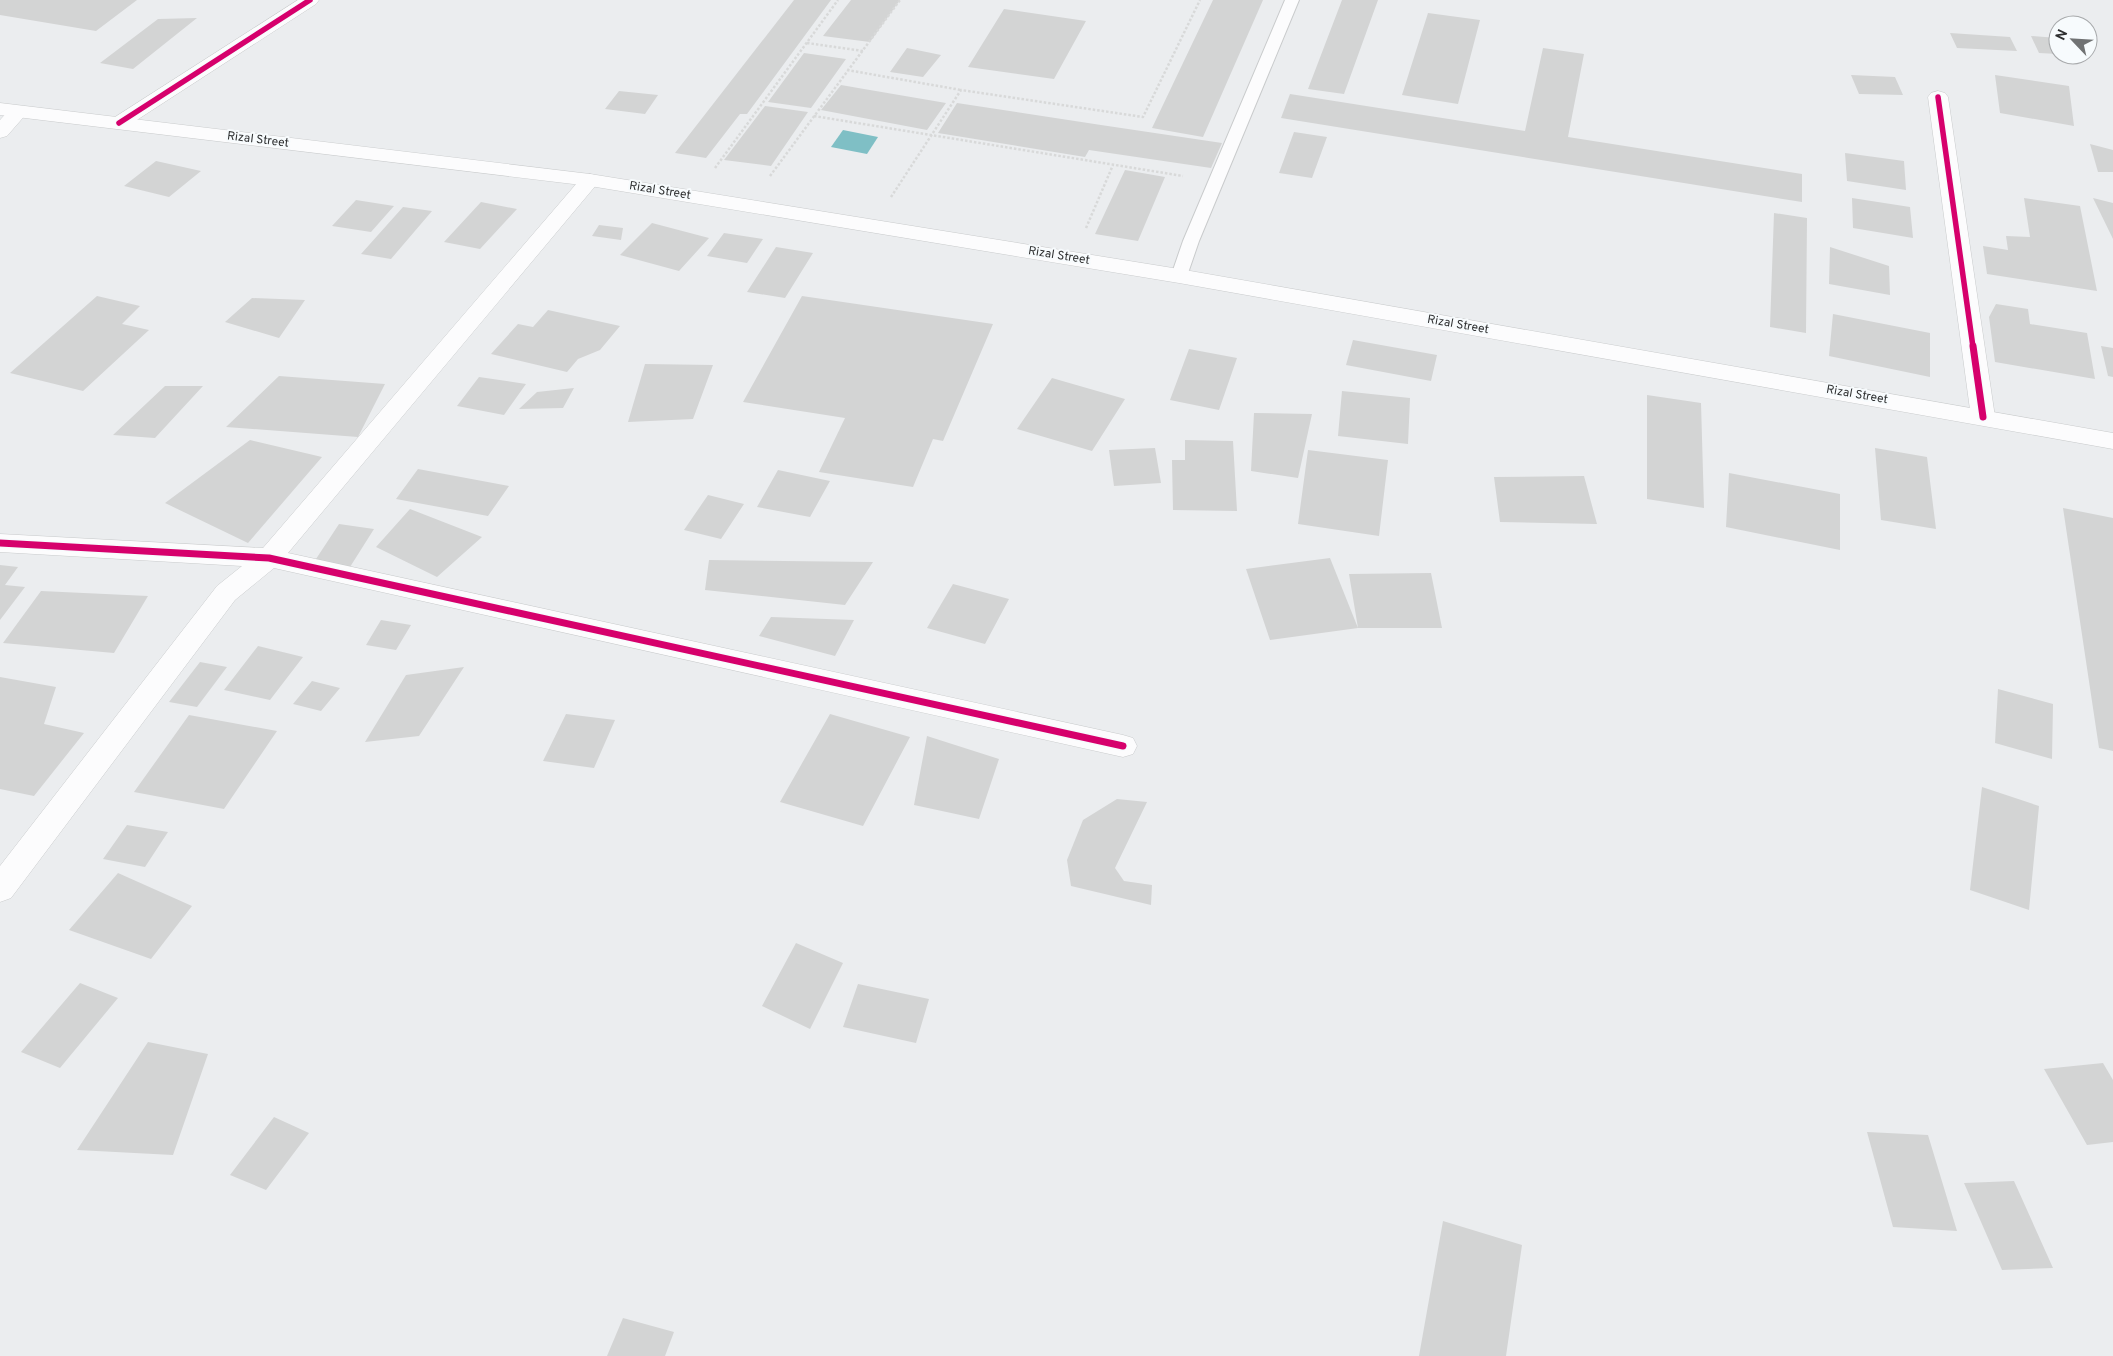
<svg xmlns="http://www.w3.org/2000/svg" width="2113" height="1356" font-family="Overpass,sans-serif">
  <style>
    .water { fill: #7fbfc5 }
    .building { fill: #d3d4d4 }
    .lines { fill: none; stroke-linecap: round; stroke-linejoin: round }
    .service-casing { stroke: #c9cbcc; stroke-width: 2 }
    .minor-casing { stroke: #c9cbcc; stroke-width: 1 }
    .trunk-casing { stroke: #c9cbcc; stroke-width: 1 }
    .path { stroke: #d8d9d9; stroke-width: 2.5; stroke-dasharray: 2.5 2; stroke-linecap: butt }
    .service { fill: #fcfcfd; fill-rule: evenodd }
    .minor { fill: #fcfcfd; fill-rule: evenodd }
    .trunk { fill: #fcfcfd; fill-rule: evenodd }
    .cycleway-far1-casing { stroke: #f7fbfd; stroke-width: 8 }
    .cycleway-casing { stroke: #f7fbfd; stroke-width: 10 }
    .cycleway-far1 { stroke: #d6006c; stroke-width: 5.5 }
    .cycleway { stroke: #d6006c; stroke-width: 7 }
    .labels { text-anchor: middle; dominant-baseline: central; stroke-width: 4; stroke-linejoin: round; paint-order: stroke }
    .far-street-label { font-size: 12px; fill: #2e2f30; stroke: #f7fbfd }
  </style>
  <rect width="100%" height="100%" fill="#ebedef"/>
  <path class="water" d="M 843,130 L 878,137 L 867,154 L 831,147 Z"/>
  <path class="building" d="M 0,0 L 137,0 L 96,31 L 0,15 Z
    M 794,0 L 831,0 L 747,114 L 740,114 L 706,158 L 675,153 Z
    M 851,0 L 900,0 L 870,42 L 823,36 Z
    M 1213,0 L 1263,0 L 1203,137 L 1152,128 Z
    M 1342,0 L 1378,0 L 1344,94 L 1308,89 Z
    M 1004,9 L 1086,21 L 1054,79 L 968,67 Z
    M 1428,13 L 1480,20 L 1458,104 L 1402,95 Z
    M 197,18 L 133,69 L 100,63 L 158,19 Z
    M 1950,33 L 2010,37 L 2017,51 L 1957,48 Z
    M 2031,36 L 2058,38 L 2058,54 L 2039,53 Z
    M 907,48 L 941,55 L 923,77 L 890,72 Z
    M 1543,48 L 1584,54 L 1568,137 L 1802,174 L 1802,202 L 1281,118 L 1290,94 L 1525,131 Z
    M 804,53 L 846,59 L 811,108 L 768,102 Z
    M 1851,75 L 1895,77 L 1903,95 L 1859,94 Z
    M 1995,75 L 2069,86 L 2074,126 L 2000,113 Z
    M 841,85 L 864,89 L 946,103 L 927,130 L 821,110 Z
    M 619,91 L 658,95 L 645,114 L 605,109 Z
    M 957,103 L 1101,125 L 1222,143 L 1211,168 L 1089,150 L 1085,157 L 938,133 Z
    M 765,106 L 808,112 L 771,166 L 724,160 Z
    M 1294,132 L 1327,137 L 1312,178 L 1279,173 Z
    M 2090,144 L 2113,150 L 2113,172 L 2098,172 Z
    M 1845,153 L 1904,161 L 1906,190 L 1847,181 Z
    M 156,161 L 201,171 L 169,197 L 124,186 Z
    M 1125,170 L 1165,177 L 1138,241 L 1095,234 Z
    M 1852,198 L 1910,207 L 1913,238 L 1853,228 Z
    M 2024,198 L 2080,206 L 2097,291 L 1987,274 L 1983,246 L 2008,250 L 2006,236 L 2030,237 Z
    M 2093,198 L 2113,203 L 2113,239 Z
    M 356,200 L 394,206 L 371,232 L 332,226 Z
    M 481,202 L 517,209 L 480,249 L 444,242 Z
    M 403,207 L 432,211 L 391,259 L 361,254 Z
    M 1774,213 L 1807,218 L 1806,333 L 1770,327 Z
    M 652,223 L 709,238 L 679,271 L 620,255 Z
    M 599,225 L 623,228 L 621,240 L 592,236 Z
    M 724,233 L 763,239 L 747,263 L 707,256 Z
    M 776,247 L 813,253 L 785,298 L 747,292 Z
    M 1830,247 L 1889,266 L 1890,295 L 1829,284 Z
    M 97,296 L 140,306 L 122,324 L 149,330 L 83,391 L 10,373 Z
    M 802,296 L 993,324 L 943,441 L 933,439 L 913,487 L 819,472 L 845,418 L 743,402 Z
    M 252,298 L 305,300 L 279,338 L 225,322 Z
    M 1996,304 L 2028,309 L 2030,324 L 2087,333 L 2095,379 L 1995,362 L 1989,317 Z
    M 548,310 L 620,326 L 600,350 L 578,359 L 567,372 L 491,354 L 518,324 L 533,327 Z
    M 1833,314 L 1930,333 L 1930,377 L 1829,356 Z
    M 1353,340 L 1437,355 L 1431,381 L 1346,365 Z
    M 2101,346 L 2113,348 L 2113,377 L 2108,376 Z
    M 1189,349 L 1237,358 L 1219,410 L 1170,400 Z
    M 645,364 L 713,365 L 693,419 L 628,422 Z
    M 279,376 L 385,384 L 358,437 L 226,427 Z
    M 479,377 L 526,384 L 504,415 L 457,406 Z
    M 1052,378 L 1125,399 L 1092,451 L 1017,429 Z
    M 165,386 L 203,386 L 155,438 L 113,435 Z
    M 574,388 L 563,408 L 519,409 L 537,392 Z
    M 1342,391 L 1410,398 L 1408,444 L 1338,436 Z
    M 1647,395 L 1701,403 L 1704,508 L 1647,499 Z
    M 1254,413 L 1312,414 L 1298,478 L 1251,471 Z
    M 250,440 L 322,457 L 248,543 L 165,503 Z
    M 1185,440 L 1233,441 L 1237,511 L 1173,510 L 1172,460 L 1185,460 Z
    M 1155,448 L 1161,483 L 1114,486 L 1109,450 Z
    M 1875,448 L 1927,457 L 1936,529 L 1881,520 Z
    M 1308,450 L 1388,460 L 1379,536 L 1298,524 Z
    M 418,469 L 509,486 L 488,516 L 396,499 Z
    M 778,470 L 830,481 L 810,517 L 757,507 Z
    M 1729,473 L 1840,494 L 1840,550 L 1726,527 Z
    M 1584,476 L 1597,524 L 1500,522 L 1494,477 Z
    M 708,495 L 744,504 L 721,539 L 684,530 Z
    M 2063,508 L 2113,518 L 2113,751 L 2099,748 Z
    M 410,509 L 482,537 L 437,577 L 376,547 Z
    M 339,524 L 374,529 L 350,567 L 314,562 Z
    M 1330,558 L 1358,628 L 1270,640 L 1246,569 Z
    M 709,560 L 873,562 L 845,605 L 705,590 Z
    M 0,565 L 18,567 L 5,585 L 25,587 L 0,620 Z
    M 1431,573 L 1442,628 L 1358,628 L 1349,574 Z
    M 953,584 L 1009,599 L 985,644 L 927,628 Z
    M 41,591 L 148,596 L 114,653 L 3,643 Z
    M 771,617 L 854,620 L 835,656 L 759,636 Z
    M 381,620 L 411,625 L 396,650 L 366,645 Z
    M 258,646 L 303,657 L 270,700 L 224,690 Z
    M 200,662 L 227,667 L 197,707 L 169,702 Z
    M 464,667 L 419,736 L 365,742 L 406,675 Z
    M 0,677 L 56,687 L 44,724 L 84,733 L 34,796 L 0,789 Z
    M 312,681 L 340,688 L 321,711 L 293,704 Z
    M 1998,689 L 2053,704 L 2052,759 L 1995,743 Z
    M 566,714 L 615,720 L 594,768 L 543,761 Z
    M 830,714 L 910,737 L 863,826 L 780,802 Z
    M 189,715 L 277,731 L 224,809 L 134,792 Z
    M 927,736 L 999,759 L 979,819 L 914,805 Z
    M 1982,787 L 2039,806 L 2029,910 L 1970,890 Z
    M 1117,799 L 1147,802 L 1115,868 L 1124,881 L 1152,885 L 1151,905 L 1071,886 L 1067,860 L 1083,820 Z
    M 127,825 L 168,832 L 145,867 L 103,859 Z
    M 118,873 L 192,906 L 151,959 L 69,930 Z
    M 796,943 L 843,963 L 810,1029 L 762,1006 Z
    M 80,983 L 118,998 L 60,1068 L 21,1052 Z
    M 858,984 L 929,999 L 916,1043 L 843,1027 Z
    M 148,1042 L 208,1054 L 173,1155 L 77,1150 Z
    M 2103,1063 L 2113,1080 L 2113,1142 L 2087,1145 L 2044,1069 Z
    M 274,1117 L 309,1133 L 266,1190 L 230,1175 Z
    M 1867,1132 L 1928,1135 L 1957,1231 L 1893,1227 Z
    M 2014,1181 L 2053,1268 L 2002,1270 L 1964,1183 Z
    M 1443,1221 L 1522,1245 L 1506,1356 L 1419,1356 Z
    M 623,1318 L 674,1332 L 665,1356 L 607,1356 Z"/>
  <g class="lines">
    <defs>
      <path id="service" d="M 1285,0 L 1299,0 L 1199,241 L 1187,276 L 1185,280 L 1173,280 L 1171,276 L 1183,241 Z"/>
      <path id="minor" d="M 298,0 L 319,0 L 316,4 L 126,127 L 119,129 L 112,127 L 109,123 L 112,119 Z
        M 1938,91 L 1945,93 L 1948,97 L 1995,417 L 1991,423 L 1983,425 L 1975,423 L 1971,417 L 1928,97 L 1931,93 Z
        M 18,106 L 25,108 L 28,112 L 7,136 L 0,138 L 0,120 L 11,108 Z
        M 590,174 L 597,176 L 600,180 L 597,184 L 288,553 L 1123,735 L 1133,738 L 1137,746 L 1133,754 L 1123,757 L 274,568 L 235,600 L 11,898 L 0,902 L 0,866 L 217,586 L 242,566 L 0,552 L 0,534 L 263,548 L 583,176 Z"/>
      <path id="trunk" d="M 0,103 L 590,174 L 1179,269 L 2113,433 L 2113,449 L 1179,283 L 590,186 L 0,115 Z"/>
    </defs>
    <use href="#service" class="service-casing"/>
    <use href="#minor" class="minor-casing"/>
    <use href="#trunk" class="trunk-casing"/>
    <path class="path" d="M 807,43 L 863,51
      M 847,70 L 961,90
      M 814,116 L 1183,176
      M 715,168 L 838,0
      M 770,176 L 900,0
      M 891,197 L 961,90 L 1143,117 L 1200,0
      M 1086,228 L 1113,165"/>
    <use href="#service" class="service"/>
    <use href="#minor" class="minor"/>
    <use href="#trunk" class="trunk"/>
    <defs>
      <path id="cycleway-far1" d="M 1938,97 L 1973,347
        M 119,123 L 310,0"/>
      <path id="cycleway" d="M 1973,346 L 1983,417
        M 0,543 L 269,558 L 1123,746"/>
    </defs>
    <use href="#cycleway-far1" class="cycleway-far1-casing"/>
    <use href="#cycleway" class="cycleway-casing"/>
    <use href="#cycleway-far1" class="cycleway-far1"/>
    <use href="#cycleway" class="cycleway"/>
  </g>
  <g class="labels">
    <g class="far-street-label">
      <text transform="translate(258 140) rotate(7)">Rizal Street</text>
      <text transform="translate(660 191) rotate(9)">Rizal Street</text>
      <text transform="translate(1059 256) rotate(9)">Rizal Street</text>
      <text transform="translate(1458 325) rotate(10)">Rizal Street</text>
      <text transform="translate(1857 395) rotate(10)">Rizal Street</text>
    </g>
  </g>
  <g transform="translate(2073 40) rotate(295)"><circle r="24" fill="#f7fbfd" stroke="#a7a9ab"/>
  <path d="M0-4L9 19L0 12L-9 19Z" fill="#707273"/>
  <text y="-8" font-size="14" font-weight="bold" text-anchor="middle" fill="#2e2f30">N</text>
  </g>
</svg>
